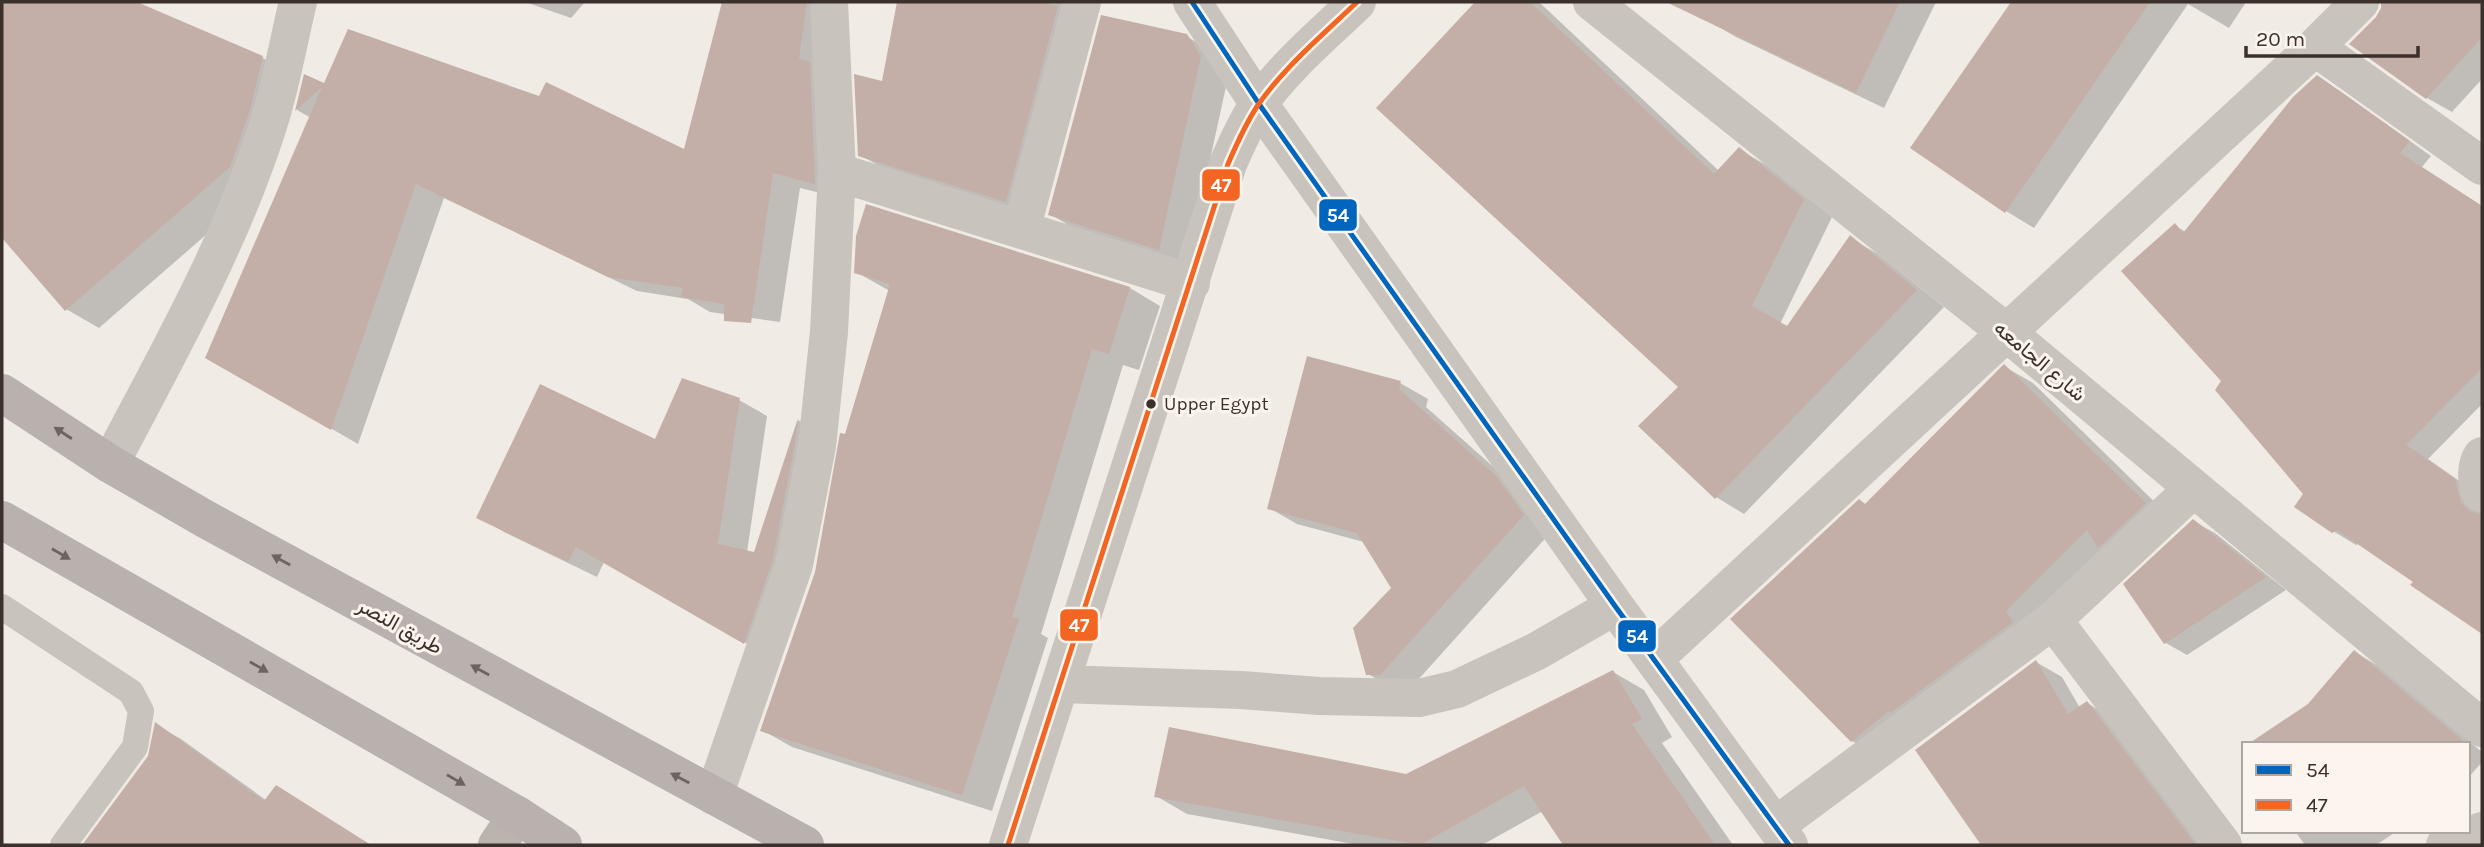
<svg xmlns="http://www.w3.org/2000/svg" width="2484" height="847" font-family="Karla,Vazirmatn,sans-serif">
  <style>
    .shadow { fill: #0003 }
    .building { fill: #c3afa7 }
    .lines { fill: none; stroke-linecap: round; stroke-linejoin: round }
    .lane { stroke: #c9c3be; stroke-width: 26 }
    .street { stroke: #c9c3be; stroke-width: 38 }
    .secondary { stroke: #bab3ae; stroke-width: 38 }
    .primary { stroke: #b8b1ad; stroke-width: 38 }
    .bus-1-casing { stroke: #fbf5ee; stroke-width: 10 }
    .bus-2-casing { stroke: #fbf5ee; stroke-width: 10 }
    .bus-1 { stroke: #0065bd; stroke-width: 5 }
    .bus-2 { stroke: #f26522; stroke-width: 5 }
    .oneway { fill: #6d645f }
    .bus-dot { fill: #3b302b; stroke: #fbf5ee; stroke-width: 2.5 }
    .labels { text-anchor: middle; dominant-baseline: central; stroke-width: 6; stroke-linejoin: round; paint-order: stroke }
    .bus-label { font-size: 19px; fill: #3b302b; stroke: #fbf5ee; text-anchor: start }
    .street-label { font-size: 21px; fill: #3b302b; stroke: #fbf5ee }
    .line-badge { stroke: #fbf5ee; stroke-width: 2.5 }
    .badge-label { font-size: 19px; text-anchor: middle; font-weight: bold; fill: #fff }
  </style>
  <rect width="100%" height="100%" fill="#f0ebe5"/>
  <path class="shadow" d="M 2,2 L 133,2 L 263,58 L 295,77 L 262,186 L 99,328 L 66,309 L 2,236 Z
    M 525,2 L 585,2 L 571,18 Z
    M 725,2 L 836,2 L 841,198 L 800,188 L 780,322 L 710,312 L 688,299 L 637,291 L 444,198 L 358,444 L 207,357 L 311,118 L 297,110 L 305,77 L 325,85 L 686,151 L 720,41 Z
    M 899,2 L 1068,2 L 1034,217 L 888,171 L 860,155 L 883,83 Z
    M 1478,2 L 1539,2 L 1719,171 L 1740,150 L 1768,166 L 1832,217 L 1780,324 L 1788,329 L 1850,238 L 1878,254 L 1944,307 L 1744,514 L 1716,497 L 1681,387 L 1379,107 Z
    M 1676,2 L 1936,2 L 1884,108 L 1736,37 Z
    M 2013,2 L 2246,2 L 2229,28 L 2188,4 L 2034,228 L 2006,211 L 1912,148 Z
    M 2482,2 L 2482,79 L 2452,112 L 2427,98 L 2351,44 L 2377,18 L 2384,2 Z
    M 1186,36 L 1215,53 L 1229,73 L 1187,265 L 1078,231 L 1050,214 Z
    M 2317,77 L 2340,91 L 2431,156 L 2422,167 L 2482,206 L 2482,217 L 2476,228 L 2482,232 L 2482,404 L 2428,459 L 2478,494 L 2482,513 L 2482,631 L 2416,581 L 2360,543 L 2356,545 L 2333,531 L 2223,381 L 2175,226 L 2186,232 Z
    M 867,206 L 1130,288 L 1160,306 L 1139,370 L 1123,365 L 1041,634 L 1048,638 L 992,811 L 792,747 L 762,730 L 816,572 L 846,436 L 890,291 L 856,272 Z
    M 2005,367 L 2033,383 L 2173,520 L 1881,757 L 1852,741 L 1860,501 L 1867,505 Z
    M 1400,383 L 1428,399 L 1426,407 L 1525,495 L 1551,532 L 1408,691 L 1396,690 L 1368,674 L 1393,588 L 1364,542 L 1297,524 L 1269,508 Z
    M 739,400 L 767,416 L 747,552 L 755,554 L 798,420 L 825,436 L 772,658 L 604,562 L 597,577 L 506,533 L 478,517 L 656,442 Z
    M 2193,521 L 2215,533 L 2286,590 L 2187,655 L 2166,643 Z
    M 2355,652 L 2380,667 L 2482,752 L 2482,762 L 2468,778 L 2468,744 L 2276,744 Z
    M 2036,662 L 2062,677 L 2080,708 L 2087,703 L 2114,719 L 2209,845 L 1983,845 L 1917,750 Z
    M 1613,672 L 1644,690 L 1672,737 L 1662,743 L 1733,845 L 1566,845 L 1543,811 L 1482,845 L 1359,845 L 1187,814 L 1156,796 L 1406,776 Z
    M 156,725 L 181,739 L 266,800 L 277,787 L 370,845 L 85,845 L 149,757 Z
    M 2295,831 L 2397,831 L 2376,845 L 2305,845 Z"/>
  <path class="building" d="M 2,2 L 137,2 L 263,56 L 250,110 L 230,167 L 65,311 L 2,238 Z
    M 722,2 L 807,2 L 799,59 L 810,62 L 815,184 L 773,173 L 751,323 L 724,321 L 724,304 L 681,297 L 683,288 L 608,277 L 416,184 L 331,430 L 205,358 L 322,87 L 295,111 L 304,74 L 324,83 L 348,29 L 539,96 L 546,82 L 684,149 Z
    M 897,2 L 1042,2 L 1058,6 L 1006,202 L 858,156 L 854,74 L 882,81 Z
    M 1475,2 L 1530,2 L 1714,174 L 1739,147 L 1804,199 L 1752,306 L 1787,326 L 1850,235 L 1917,290 L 1715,499 L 1638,426 L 1678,387 L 1376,108 Z
    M 1666,2 L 1900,2 L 1856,93 Z
    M 2011,2 L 2150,2 L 2005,213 L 1910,148 Z
    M 2381,2 L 2482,2 L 2482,37 L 2426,99 L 2349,44 L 2376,17 L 2381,8 Z
    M 1101,15 L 1187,34 L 1201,56 L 1159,250 L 1048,215 Z
    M 2317,75 L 2410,141 L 2400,153 L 2482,206 L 2482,368 L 2406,445 L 2455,479 L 2461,503 L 2470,511 L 2482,515 L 2482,634 L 2410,585 L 2413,582 L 2337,530 L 2332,533 L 2294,507 L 2303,494 L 2215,390 L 2221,381 L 2121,271 L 2175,223 L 2183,233 L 2293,97 Z
    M 866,204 L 1130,287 L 1109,354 L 1092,349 L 1012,617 L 1019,619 L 962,795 L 760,731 L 815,572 L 840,433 L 845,434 L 890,284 L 854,273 L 856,236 Z
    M 1307,356 L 1401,381 L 1399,389 L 1497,477 L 1524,515 L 1380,675 L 1366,675 L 1353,628 L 1391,588 L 1357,533 L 1267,509 Z
    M 2004,364 L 2146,503 L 2098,548 L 2087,530 L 2006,611 L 2013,622 L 1890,713 L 1889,711 L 1851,742 L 1730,619 L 1859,499 L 1865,504 Z
    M 682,378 L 740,398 L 718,544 L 754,552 L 798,418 L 795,443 L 773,559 L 744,644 L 576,547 L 568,562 L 476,518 L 540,384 L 655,439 Z
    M 2193,519 L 2266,577 L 2164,644 L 2123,584 Z
    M 2354,650 L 2467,744 L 2248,744 L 2308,704 Z
    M 2036,660 L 2068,714 L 2087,701 L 2196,845 L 1981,845 L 1915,750 Z
    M 1613,670 L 1642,719 L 1632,724 L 1715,845 L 1563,845 L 1524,786 L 1420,845 L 1154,797 L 1169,727 L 1406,774 Z
    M 155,722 L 264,801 L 276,785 L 371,845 L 82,845 L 148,756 Z"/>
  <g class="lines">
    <path class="lane" d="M 2,607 L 131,692 L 141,711 L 135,747 L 63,845"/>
    <path class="street" d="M 1192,2 L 1259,104 L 1615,606 L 1789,845
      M 1592,2 L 2006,332 L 2482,728
      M 2315,47 L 2482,166
      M 837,172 L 1191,283
      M 1021,230 L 1082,2
      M 2482,456 C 2475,467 2477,479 2479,491 L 2482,493
      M 110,464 C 169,351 234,238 271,116 C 282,79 289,39 298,2
      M 2053,620 L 2223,845
      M 1654,659 L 2315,47 L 2360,2
      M 1060,684 L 1241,690 L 1319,696 L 1419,698 L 1457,689 L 1537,651 L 1615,606
      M 714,796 L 794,565 L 817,446 L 829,332 L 837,172 L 829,2
      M 1775,826 L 2053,620 L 2193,489
      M 1008,845 L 1228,164 C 1237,143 1246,123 1258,105 C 1285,66 1324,34 1357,2
      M 2445,845 L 2482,831"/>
    <path class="secondary" d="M 497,845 L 517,815"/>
    <path class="primary" d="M 2,393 L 110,464 L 207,520 L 805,845
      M 2,520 L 517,815 L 563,845"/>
    <defs>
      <path id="bus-1" d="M 1192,2 L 1259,104 L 1615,606 L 1789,845"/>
      <path id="bus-2" d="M 1008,845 L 1228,164 C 1237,143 1246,123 1258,105 C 1285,66 1324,34 1357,2"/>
    </defs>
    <use href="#bus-1" class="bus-1-casing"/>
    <use href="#bus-2" class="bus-2-casing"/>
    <use href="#bus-1" class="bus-1"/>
    <use href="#bus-2" class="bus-2"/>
  </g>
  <defs><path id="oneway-solid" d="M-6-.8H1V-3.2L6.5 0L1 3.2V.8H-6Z" transform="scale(1.75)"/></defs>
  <g class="oneway">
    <use href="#oneway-solid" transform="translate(63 433) rotate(-147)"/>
    <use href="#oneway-solid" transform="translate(61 554) rotate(30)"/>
    <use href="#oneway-solid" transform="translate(281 560) rotate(-151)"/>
    <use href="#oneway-solid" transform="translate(259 667) rotate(30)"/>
    <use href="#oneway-solid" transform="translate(480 670) rotate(-151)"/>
    <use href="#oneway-solid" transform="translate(680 778) rotate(-152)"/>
    <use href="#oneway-solid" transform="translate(456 780) rotate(30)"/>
  </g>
  <circle class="bus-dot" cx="1151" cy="404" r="6"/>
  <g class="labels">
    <g class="bus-label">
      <text x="1164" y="404">Upper Egypt</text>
    </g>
    <g class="street-label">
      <text transform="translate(2040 361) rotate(40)">شارع الجامعه</text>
      <text transform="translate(400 626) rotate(29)">طريق النصر</text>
    </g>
  </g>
  <g class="line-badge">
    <rect x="1201" y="168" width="40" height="34" rx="7" fill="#f26522"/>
    <rect x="1318" y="198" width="40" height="34" rx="7" fill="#0065bd"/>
    <rect x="1059" y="608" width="40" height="34" rx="7" fill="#f26522"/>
    <rect x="1617" y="619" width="40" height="34" rx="7" fill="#0065bd"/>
  </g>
  <g class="badge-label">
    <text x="1221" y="192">47</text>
    <text x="1338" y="222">54</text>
    <text x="1079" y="632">47</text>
    <text x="1637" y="643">54</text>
  </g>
  <rect width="2484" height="847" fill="none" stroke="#3b302b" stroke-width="7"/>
  <rect x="2242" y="742" width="228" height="91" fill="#fbf5ee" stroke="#aea6a0" stroke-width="2"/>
  <rect x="2256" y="765" width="35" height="10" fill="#0065bd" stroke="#aea6a0" stroke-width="2"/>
  <text x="2306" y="777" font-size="21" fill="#3b302b">54</text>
  <rect x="2256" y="800" width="35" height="10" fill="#f26522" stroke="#aea6a0" stroke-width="2"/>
  <text x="2306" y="812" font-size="21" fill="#3b302b">47</text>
  <path d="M2246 46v10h172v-10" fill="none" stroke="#3b302b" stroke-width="3.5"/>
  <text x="2256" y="46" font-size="21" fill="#3b302b" stroke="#fbf5ee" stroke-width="5" paint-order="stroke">20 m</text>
</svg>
